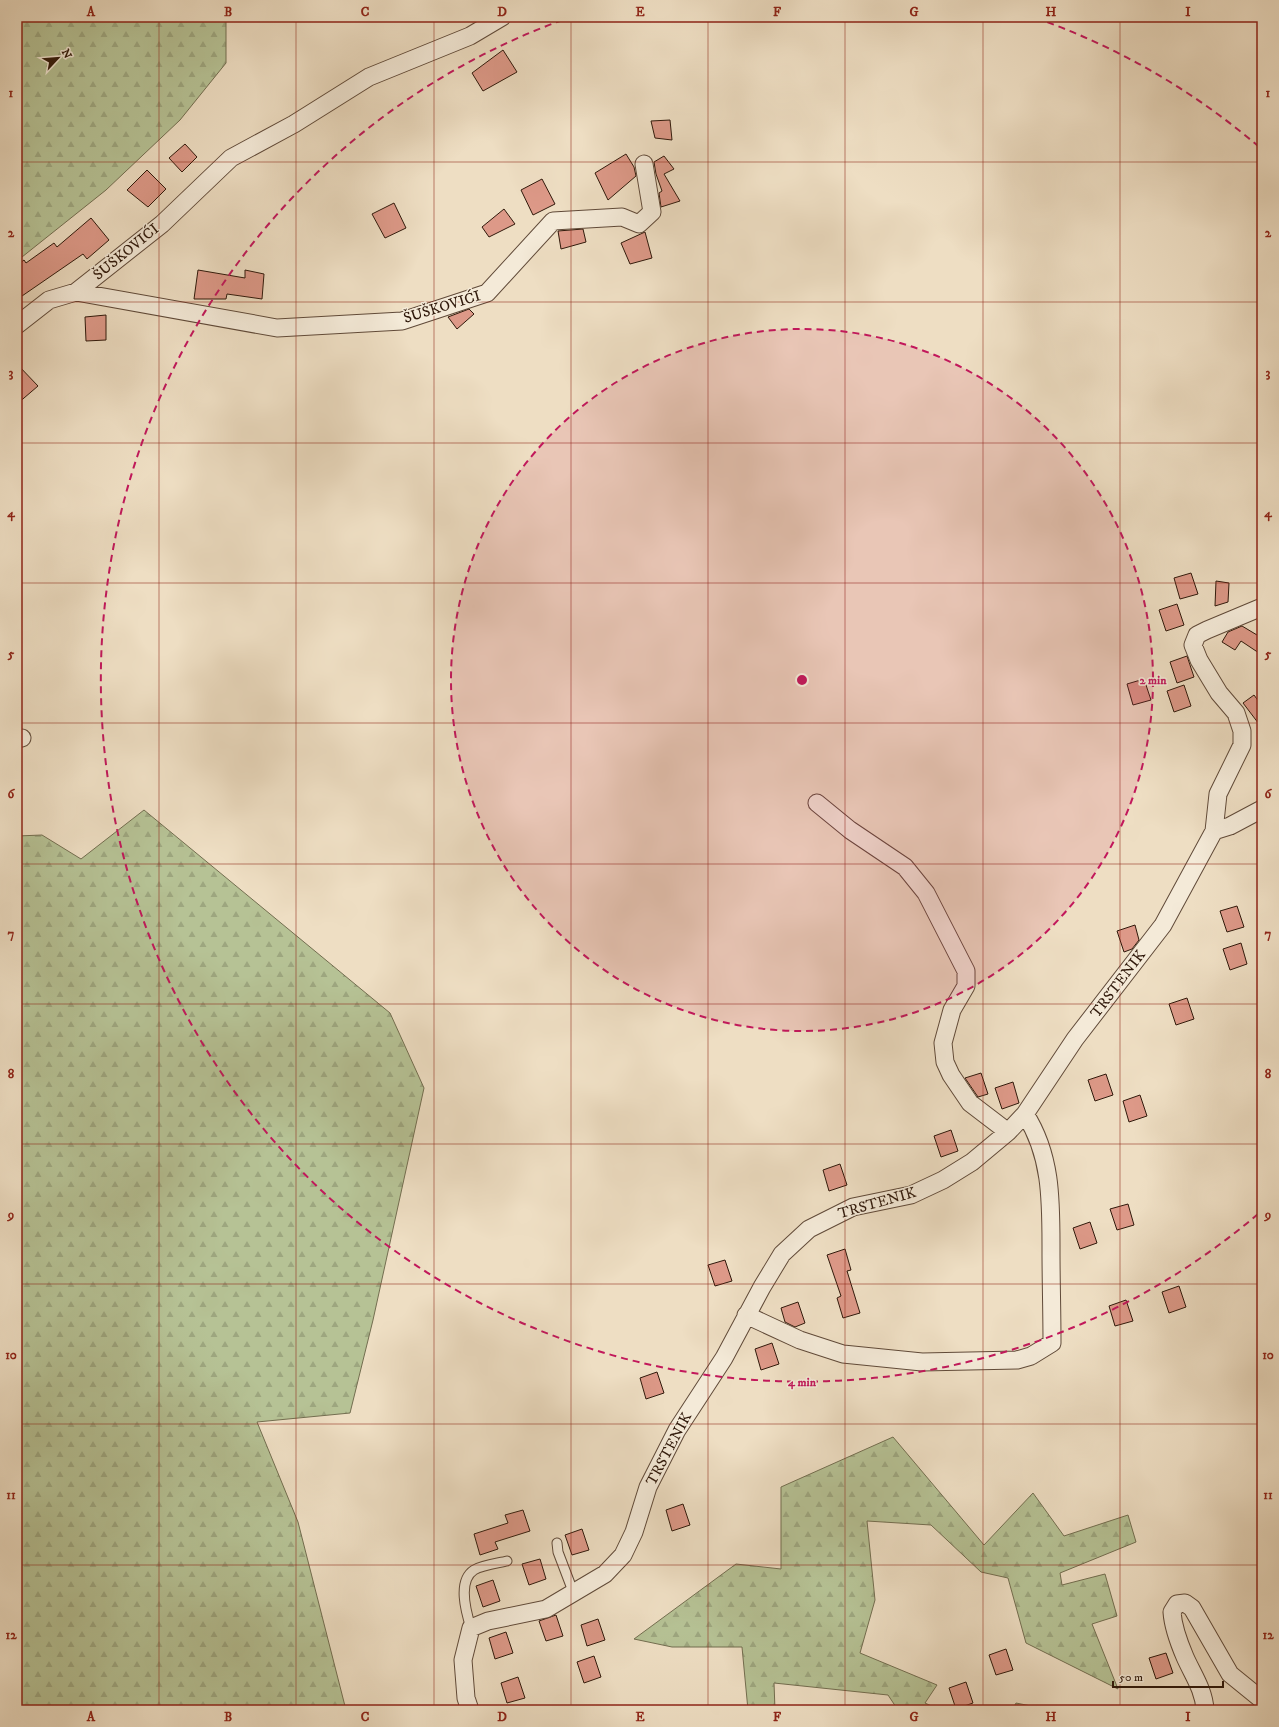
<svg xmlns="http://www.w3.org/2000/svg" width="1279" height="1727" font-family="'IM FELL DW Pica',serif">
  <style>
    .forest { fill: url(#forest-firs); stroke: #736e50 }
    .building { fill: #d98; stroke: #30190b }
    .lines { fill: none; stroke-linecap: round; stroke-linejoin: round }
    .service-casing { stroke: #604a39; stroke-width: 11 }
    .minor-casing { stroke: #604a39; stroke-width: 19 }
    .service { stroke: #f4ead8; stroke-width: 9 }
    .minor { stroke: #f4ead8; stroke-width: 17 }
    .grid { fill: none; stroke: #8f2418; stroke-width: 1; stroke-opacity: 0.55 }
    .ring { fill: none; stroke: #c2185b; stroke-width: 2; stroke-dasharray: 7 5 }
    .labels { text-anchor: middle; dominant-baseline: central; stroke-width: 3; stroke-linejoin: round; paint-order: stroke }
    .street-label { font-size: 15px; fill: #30190b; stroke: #f4ead8 }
    .centre { fill: #c2185b; stroke: #f4ead8; stroke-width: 2 }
    .ring-label { font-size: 12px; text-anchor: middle; font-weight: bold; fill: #c2185b; stroke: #f4ead8; stroke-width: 3; stroke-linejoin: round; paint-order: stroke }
    .neatline { fill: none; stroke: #8f2418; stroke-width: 1.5 }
    .grid-label { font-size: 13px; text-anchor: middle; font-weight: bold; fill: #8f2418 }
  </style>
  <defs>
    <pattern id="forest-firs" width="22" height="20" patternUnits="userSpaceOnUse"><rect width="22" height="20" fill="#b6c295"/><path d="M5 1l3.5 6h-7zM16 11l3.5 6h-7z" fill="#9da67f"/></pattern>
  </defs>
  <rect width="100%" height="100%" fill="#eedec3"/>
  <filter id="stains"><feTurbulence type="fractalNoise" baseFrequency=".005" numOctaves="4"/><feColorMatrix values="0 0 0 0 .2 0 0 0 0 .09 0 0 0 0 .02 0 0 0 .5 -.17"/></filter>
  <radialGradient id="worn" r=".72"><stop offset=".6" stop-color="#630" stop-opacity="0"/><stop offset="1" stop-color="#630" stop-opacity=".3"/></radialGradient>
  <path class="forest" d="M 17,17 L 226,17 L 226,63 L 180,120 L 106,190 L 17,261 Z
    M 144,810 L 390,1013 L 424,1088 L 373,1320 L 350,1413 L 257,1422 L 298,1522 L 346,1710 L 17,1710 L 17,836 L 42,835 L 81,859 Z
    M 893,1437 L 984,1545 L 1033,1493 L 1064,1536 L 1128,1515 L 1136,1542 L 1060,1573 L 1062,1585 L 1105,1574 L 1117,1616 L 1092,1624 L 1118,1689 L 1026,1643 L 1008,1578 L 981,1572 L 931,1525 L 867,1521 L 875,1600 L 860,1653 L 937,1685 L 925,1703 L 940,1710 L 898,1710 L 888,1695 L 774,1683 L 775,1710 L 748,1710 L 742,1647 L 672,1647 L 634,1639 L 736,1564 L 781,1569 L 781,1487 Z
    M 1016,1703 L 1051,1710 L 1012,1710 Z"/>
  <path class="building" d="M 503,50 L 517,72 L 483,91 L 472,73 Z
    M 670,120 L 672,140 L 655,138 L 651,121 Z
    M 185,144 L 197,157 L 182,172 L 169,158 Z
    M 626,154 L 634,167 L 636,176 L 608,200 L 595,173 Z
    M 664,156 L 674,169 L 664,174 L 680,201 L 661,207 L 659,193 L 662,191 L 656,174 L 654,162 Z
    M 147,170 L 166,189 L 148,207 L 127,190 Z
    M 542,179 L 555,204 L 533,215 L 521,190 Z
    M 394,203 L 406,228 L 385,238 L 372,214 Z
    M 504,209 L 515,224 L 489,237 L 482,227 Z
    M 91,218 L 109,240 L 87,259 L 83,254 L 22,296 L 17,289 L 17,265 L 24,260 L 26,263 L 54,243 L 57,247 Z
    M 583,229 L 586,242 L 561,249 L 558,231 Z
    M 645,232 L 652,258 L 630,264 L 621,243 Z
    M 198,270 L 245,278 L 245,270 L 264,274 L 262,299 L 227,294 L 226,299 L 194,299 Z
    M 469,309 L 474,314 L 457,329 L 448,317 Z
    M 106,315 L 106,340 L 86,341 L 85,317 Z
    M 17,364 L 38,386 L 17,404 Z
    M 1191,573 L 1198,594 L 1180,599 L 1174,578 Z
    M 1216,581 L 1229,583 L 1228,602 L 1215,606 Z
    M 1177,604 L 1184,625 L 1166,631 L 1159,610 Z
    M 1242,626 L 1262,638 L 1262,655 L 1241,641 L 1235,650 L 1222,642 L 1228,632 Z
    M 1187,656 L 1194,677 L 1177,683 L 1170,662 Z
    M 1144,679 L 1151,700 L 1133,705 L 1127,684 Z
    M 1184,685 L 1191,706 L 1174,712 L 1167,691 Z
    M 1254,695 L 1262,706 L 1262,728 L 1243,703 Z
    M 1237,906 L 1244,927 L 1227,932 L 1220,911 Z
    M 1135,925 L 1139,940 L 1132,949 L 1124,952 L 1117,931 Z
    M 1241,943 L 1247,964 L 1230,970 L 1223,949 Z
    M 1187,998 L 1194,1019 L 1176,1025 L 1169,1004 Z
    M 981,1073 L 988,1094 L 978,1097 L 965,1078 Z
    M 1106,1074 L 1113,1095 L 1095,1101 L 1088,1080 Z
    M 1013,1082 L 1019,1103 L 1002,1109 L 995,1088 Z
    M 1140,1095 L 1147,1116 L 1129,1122 L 1123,1101 Z
    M 951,1130 L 958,1151 L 941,1157 L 934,1136 Z
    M 840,1164 L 847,1185 L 829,1191 L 823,1170 Z
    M 1128,1204 L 1134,1225 L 1117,1230 L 1110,1209 Z
    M 1090,1222 L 1097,1243 L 1080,1249 L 1073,1228 Z
    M 845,1249 L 851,1270 L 847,1271 L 860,1313 L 843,1318 L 837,1298 L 841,1296 L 827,1255 Z
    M 725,1260 L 732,1281 L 715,1286 L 708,1265 Z
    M 1179,1286 L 1186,1307 L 1169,1313 L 1162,1292 Z
    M 1126,1300 L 1133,1321 L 1115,1326 L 1109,1306 Z
    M 798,1302 L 805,1323 L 795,1327 L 785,1322 L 781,1308 Z
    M 772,1343 L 779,1364 L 761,1370 L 755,1349 Z
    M 657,1372 L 664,1393 L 646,1399 L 640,1378 Z
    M 683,1504 L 690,1525 L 672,1531 L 666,1510 Z
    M 523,1510 L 530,1531 L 495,1542 L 498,1549 L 480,1555 L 474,1534 L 508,1523 L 505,1515 Z
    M 582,1529 L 589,1550 L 572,1555 L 565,1535 Z
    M 540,1559 L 546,1579 L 529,1585 L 522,1564 Z
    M 493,1580 L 500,1601 L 483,1607 L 476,1586 Z
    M 556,1615 L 563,1636 L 546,1641 L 539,1621 Z
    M 598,1619 L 605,1640 L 587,1646 L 581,1625 Z
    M 506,1632 L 513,1653 L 495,1659 L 489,1638 Z
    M 1006,1649 L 1013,1670 L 996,1675 L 989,1655 Z
    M 1166,1653 L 1173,1673 L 1156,1679 L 1149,1658 Z
    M 594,1656 L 601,1677 L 584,1683 L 577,1662 Z
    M 518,1677 L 525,1698 L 507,1703 L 501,1683 Z
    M 966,1682 L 973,1703 L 956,1709 L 949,1688 Z"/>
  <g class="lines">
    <defs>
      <path id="service" d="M 557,1543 L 558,1552 L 574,1594
        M 471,1628 C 466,1612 457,1581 474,1570 C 482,1565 499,1563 507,1561"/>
      <path id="minor" d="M 76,292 L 162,224 L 231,158 L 294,124 L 369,77 L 470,36 L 502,17
        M 17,325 L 49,300 L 76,292 L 277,328 L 402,321 L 487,293 L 553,221 L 622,217 L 639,224 L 652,212 L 644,164
        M 17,739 L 22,738
        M 817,803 L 850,830 L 905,867 L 926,893 L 966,971 L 966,986 L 952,1010 L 943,1043 L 945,1062 L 951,1075 L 970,1103 L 1008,1132
        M 1214,831 L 1230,826 L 1262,809
        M 746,1315 L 800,1340 L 843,1354 L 922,1362 L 1017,1360 L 1031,1356 L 1052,1343 C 1052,1312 1051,1281 1051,1251 C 1051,1202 1052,1156 1025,1114
        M 470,1710 L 466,1698 L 463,1660 L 471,1628 L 488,1621 L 546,1609 L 605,1574 L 623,1555 L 634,1532 L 648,1487 L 677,1430 L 724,1358 L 762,1287 L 782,1254 L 809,1229 L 853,1207 L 911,1195 L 943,1180 L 972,1162 L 1008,1132 L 1025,1114 L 1075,1039 L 1163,925 L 1214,831 L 1218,794 L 1242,745 L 1242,731 L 1236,713 L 1219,693 L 1199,660 L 1193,645 L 1197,635 L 1207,630 L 1262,607
        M 1205,1710 C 1204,1690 1193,1675 1185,1657 C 1179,1643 1173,1627 1172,1612 L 1177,1604 L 1185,1603 L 1192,1608 L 1230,1674 L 1262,1700"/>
    </defs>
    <use href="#service" class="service-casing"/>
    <use href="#minor" class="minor-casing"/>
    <use href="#service" class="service"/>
    <use href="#minor" class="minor"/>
  </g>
  <path class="grid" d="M 159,17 L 159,1710M 296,17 L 296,1710M 434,17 L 434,1710M 571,17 L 571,1710M 708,17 L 708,1710M 845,17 L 845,1710M 983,17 L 983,1710M 1120,17 L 1120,1710M 17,162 L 1262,162M 17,302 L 1262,302M 17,443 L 1262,443M 17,583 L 1262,583M 17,723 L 1262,723M 17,864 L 1262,864M 17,1004 L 1262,1004M 17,1144 L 1262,1144M 17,1284 L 1262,1284M 17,1424 L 1262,1424M 17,1565 L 1262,1565"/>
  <circle cx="802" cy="680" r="351" fill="#c2185b" fill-opacity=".12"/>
  <g class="ring">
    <circle cx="802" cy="680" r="351"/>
    <path d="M1258 1214A702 702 0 1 1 568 18M1036 18A702 702 0 0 1 1258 146"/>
  </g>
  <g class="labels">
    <g class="street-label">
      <text transform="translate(126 252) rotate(-39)">ŠUŠKOVIĆI</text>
      <text transform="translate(442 307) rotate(-17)">ŠUŠKOVIĆI</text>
      <text transform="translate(1118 984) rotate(-53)">TRSTENIK</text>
      <text transform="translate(877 1203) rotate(-16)">TRSTENIK</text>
      <text transform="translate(669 1449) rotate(-62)">TRSTENIK</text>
    </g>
  </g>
  <circle cx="802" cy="680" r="6" class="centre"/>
  <g class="ring-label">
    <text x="1153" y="684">2 min</text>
    <text x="802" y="1386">4 min</text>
  </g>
  <rect width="1279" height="1727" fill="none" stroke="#eedec3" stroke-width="44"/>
  <g transform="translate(58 58) rotate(64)" stroke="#f4ead8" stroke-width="3" paint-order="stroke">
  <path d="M0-3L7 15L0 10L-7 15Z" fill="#30190b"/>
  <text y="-6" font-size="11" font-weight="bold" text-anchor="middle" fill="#30190b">N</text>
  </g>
  <path d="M1113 1681v6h110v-6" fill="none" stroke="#30190b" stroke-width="2"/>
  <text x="1119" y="1681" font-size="12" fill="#30190b" stroke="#f4ead8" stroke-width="3" paint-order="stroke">50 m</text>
  <rect x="22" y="22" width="1235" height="1683" class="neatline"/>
  <g class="grid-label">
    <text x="91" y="16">A</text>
    <text x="228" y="16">B</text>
    <text x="365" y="16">C</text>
    <text x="502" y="16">D</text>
    <text x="640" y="16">E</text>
    <text x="777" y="16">F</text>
    <text x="914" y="16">G</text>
    <text x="1051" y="16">H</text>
    <text x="1188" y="16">I</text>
    <text x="11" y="97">1</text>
    <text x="1268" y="97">1</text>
    <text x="11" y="237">2</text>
    <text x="1268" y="237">2</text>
    <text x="11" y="377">3</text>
    <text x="1268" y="377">3</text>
    <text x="11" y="517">4</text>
    <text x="1268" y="517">4</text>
    <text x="11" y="658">5</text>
    <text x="1268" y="658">5</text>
    <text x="11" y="798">6</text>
    <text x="1268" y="798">6</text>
    <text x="11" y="938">7</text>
    <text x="1268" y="938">7</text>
    <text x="11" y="1078">8</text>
    <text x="1268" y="1078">8</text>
    <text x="11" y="1219">9</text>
    <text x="1268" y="1219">9</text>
    <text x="11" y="1359">10</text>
    <text x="1268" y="1359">10</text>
    <text x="11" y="1499">11</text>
    <text x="1268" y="1499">11</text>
    <text x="11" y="1639">12</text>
    <text x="1268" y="1639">12</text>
    <text x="91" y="1721">A</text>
    <text x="228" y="1721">B</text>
    <text x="365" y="1721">C</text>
    <text x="502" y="1721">D</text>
    <text x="640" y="1721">E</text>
    <text x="777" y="1721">F</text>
    <text x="914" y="1721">G</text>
    <text x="1051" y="1721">H</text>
    <text x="1188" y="1721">I</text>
  </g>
  <rect width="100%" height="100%" filter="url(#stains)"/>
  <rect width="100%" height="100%" fill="url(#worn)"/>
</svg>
